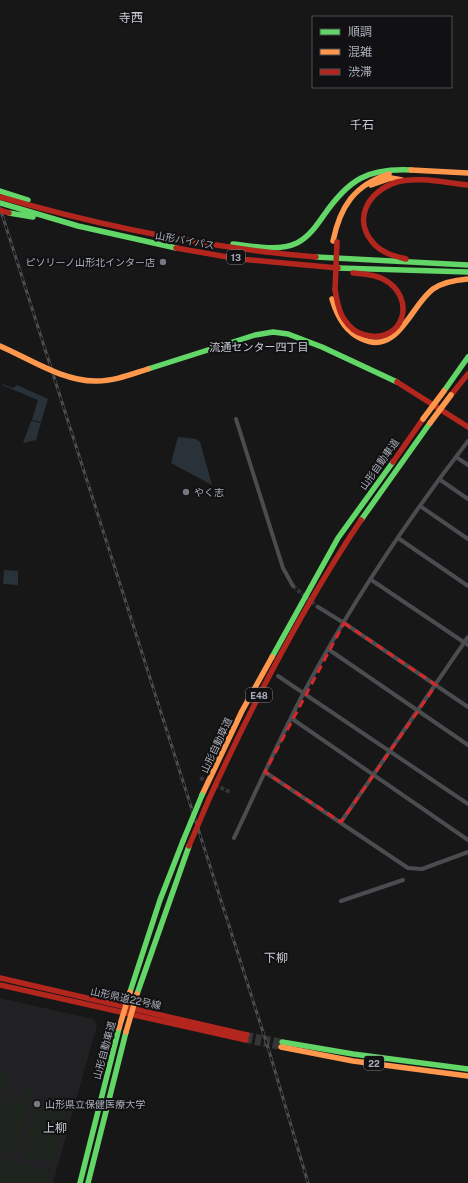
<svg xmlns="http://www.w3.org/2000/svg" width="468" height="1183" font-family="'Public Sans','Noto Sans JP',sans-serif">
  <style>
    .built { fill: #212123 }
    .green { fill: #1d241e }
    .water { fill: #2a3239 }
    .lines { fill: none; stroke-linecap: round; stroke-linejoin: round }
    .street-tunnel { stroke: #343537; stroke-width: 4; stroke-dasharray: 4 2; stroke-linecap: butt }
    .primary-tunnel { stroke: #343537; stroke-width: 6; stroke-dasharray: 6 3; stroke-linecap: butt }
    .street { stroke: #4b4c50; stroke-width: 4 }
    .fast { stroke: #63d668; stroke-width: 5.5 }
    .slow { stroke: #ff974d; stroke-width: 5.5 }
    .jam { stroke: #b3261e; stroke-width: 5.5 }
    .rail-casing { stroke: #4b4c4f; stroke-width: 3 }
    .rail { stroke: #111113; stroke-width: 1.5; stroke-dasharray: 4.5; stroke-linecap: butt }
    .fast-bridge { stroke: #63d668; stroke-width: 5.5 }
    .slow-bridge { stroke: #ff974d; stroke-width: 5.5 }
    .jam-bridge { stroke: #b3261e; stroke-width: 5.5 }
    .marked { fill: none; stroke: #d62828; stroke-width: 3; stroke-dasharray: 8 5; stroke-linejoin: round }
    .poi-dot { fill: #757880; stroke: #111113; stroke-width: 1.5 }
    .labels { text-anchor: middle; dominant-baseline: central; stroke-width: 4; stroke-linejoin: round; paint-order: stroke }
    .shield { fill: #111113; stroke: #7b7e86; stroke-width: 1 }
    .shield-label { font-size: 9px; font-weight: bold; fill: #a8adb8 }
    .street-label { font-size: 10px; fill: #a8adb8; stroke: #111113 }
    .poi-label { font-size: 10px; fill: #a8adb8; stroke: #111113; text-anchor: start }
    .neighbourhood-label { font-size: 11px; fill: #c9ccd4; stroke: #111113 }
    .quarter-label { font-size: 12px; fill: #c9ccd4; stroke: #111113 }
  </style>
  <rect width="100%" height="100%" fill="#171717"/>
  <path class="built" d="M 0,998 L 93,1019 L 97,1025 L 53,1183 L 0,1183 Z"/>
  <path class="green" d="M 0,1072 L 7,1073 L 1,1102 C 13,1104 21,1101 27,1089 L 32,1090 L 18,1151 L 12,1154 L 0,1151 Z
    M 35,1103 L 68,1111 L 53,1163 L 22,1156 Z
    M 0,1159 L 52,1172 L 48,1183 L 0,1183 Z"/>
  <path class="water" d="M 2,384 L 13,388 L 17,385 L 48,399 L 41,422 L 32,420 L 38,400 L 2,385 Z
    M 31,421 L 41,423 L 36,440 L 23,443 Z
    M 178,437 L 196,439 L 200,442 L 212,485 L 171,463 Z
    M 4,570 L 18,571 L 18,585 L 3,584 Z"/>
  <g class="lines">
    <path class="street-tunnel" d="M 293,586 L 318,607
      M 200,778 L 209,782
      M 215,785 L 230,792"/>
    <path class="primary-tunnel" d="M 247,1035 L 282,1042
      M 246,1040 L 281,1047"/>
    <path class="street" d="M 236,419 L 283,568 L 293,586
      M 456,457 L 468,465
      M 439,479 L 468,499
      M 420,506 L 468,539
      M 398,538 L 468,586
      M 370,579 L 468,645
      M 318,607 L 344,623 L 468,707
      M 328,649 L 468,745
      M 278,676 L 468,804
      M 291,718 L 468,840
      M 265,772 L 408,868 L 422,869 L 468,852
      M 341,822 L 468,637
      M 234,838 C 257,789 279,740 304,692 C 351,604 407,520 468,441
      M 341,901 L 403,880"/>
    <path class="fast" d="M 0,191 L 28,200
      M 0,203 L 78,226 L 176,248
      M 9,213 L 33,217
      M 233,244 C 253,246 278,252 297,243 C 309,237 317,225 324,215 C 349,179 368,168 411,170
      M 316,257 L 468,265
      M 338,268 L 468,272
      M 148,369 L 255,335 L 273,332 L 288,334 L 322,347 L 397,382
      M 444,391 L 468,357
      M 361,520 L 430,423
      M 272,657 L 338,538 L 393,462
      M 130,992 L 160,900 L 183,841
      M 137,994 L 189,846
      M 282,1042 L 353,1054 L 468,1069
      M 80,1183 L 119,1028
      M 88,1183 L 126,1032"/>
    <path class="slow" d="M 411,170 L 468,173
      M 371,185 L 391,178 L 402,180
      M 333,241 C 340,207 354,185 389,174
      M 332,299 C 337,316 345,332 362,339 C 398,356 411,305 433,289 C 443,282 456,280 468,279
      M 202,795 L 242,711 L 272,657
      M 281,1047 L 353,1061 L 468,1076"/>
    <path class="jam" d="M 0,197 C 104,227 208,248 316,257
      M 176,248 L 239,259 L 338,268
      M 406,259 C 395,256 384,254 375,245 C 351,220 368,191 397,182 C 418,176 446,183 468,185
      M 335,290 C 337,300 338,311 344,319 C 349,327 356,333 365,335 C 404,345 418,297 383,279 C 374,274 363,274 353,273
      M 397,382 L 468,427
      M 451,395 L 468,374
      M 393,462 L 423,419
      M 209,799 C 253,703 302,608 361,520
      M 0,978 L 247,1035
      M 0,985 L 246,1040"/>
    <defs>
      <path id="rail" d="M 0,208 L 270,1054 L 308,1183"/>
    </defs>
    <use href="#rail" class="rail-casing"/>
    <use href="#rail" class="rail"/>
    <path class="fast-bridge" d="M 183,841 L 202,795"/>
    <path class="slow-bridge" d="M 0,346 C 30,359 64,382 97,381 C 115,381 132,374 148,369
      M 423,419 L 444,391
      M 430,423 L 451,395
      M 119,1028 L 130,992
      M 126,1032 L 137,994"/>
    <path class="jam-bridge" d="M 0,210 L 9,213
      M 335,290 L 337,242
      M 189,846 L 209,799"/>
  </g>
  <path class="marked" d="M 344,623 L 436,685 L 341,822 L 265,772 Z"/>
  <g class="poi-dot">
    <circle cx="163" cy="262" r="4"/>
    <circle cx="186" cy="492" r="4"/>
    <circle cx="37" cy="1104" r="4"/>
  </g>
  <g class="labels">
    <g class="shield">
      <rect x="227" y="250" width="18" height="14" rx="3"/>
      <rect x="246" y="688" width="26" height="14" rx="3"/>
      <rect x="364" y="1056" width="20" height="14" rx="3"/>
    </g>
    <g class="shield-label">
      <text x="236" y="257">13</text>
      <text x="259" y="695">E48</text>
      <text x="374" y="1063">22</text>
    </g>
    <g class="street-label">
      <text transform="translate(185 240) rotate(10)">山形バイパス</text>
      <text transform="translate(379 464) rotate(-55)">山形自動車道</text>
      <text transform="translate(216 745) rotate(-65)">山形自動車道</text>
      <text transform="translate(126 998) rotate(12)">山形県道22号線</text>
      <text transform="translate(104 1050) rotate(-75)">山形自動車道</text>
    </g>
    <g class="poi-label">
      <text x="155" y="262" text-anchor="end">ピソリーノ山形北インター店</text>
      <text x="194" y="492">やく志</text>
      <text x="45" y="1104">山形県立保健医療大学</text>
    </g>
    <g class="neighbourhood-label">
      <text x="259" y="347">流通センター四丁目</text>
    </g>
    <g class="quarter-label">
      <text x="131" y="18">寺西</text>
      <text x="362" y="125">千石</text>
      <text x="276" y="958">下柳</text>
      <text x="55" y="1128">上柳</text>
    </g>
  </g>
  <rect x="312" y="16" width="140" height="72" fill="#111113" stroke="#4d4f55"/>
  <rect x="320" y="29" width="20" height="6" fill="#63d668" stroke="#4d4f55"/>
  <text x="348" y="36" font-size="12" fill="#a8adb8">順調</text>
  <rect x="320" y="49" width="20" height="6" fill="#ff974d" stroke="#4d4f55"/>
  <text x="348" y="56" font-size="12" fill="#a8adb8">混雑</text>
  <rect x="320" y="69" width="20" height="6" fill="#b3261e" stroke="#4d4f55"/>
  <text x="348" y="76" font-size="12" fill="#a8adb8">渋滞</text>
</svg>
